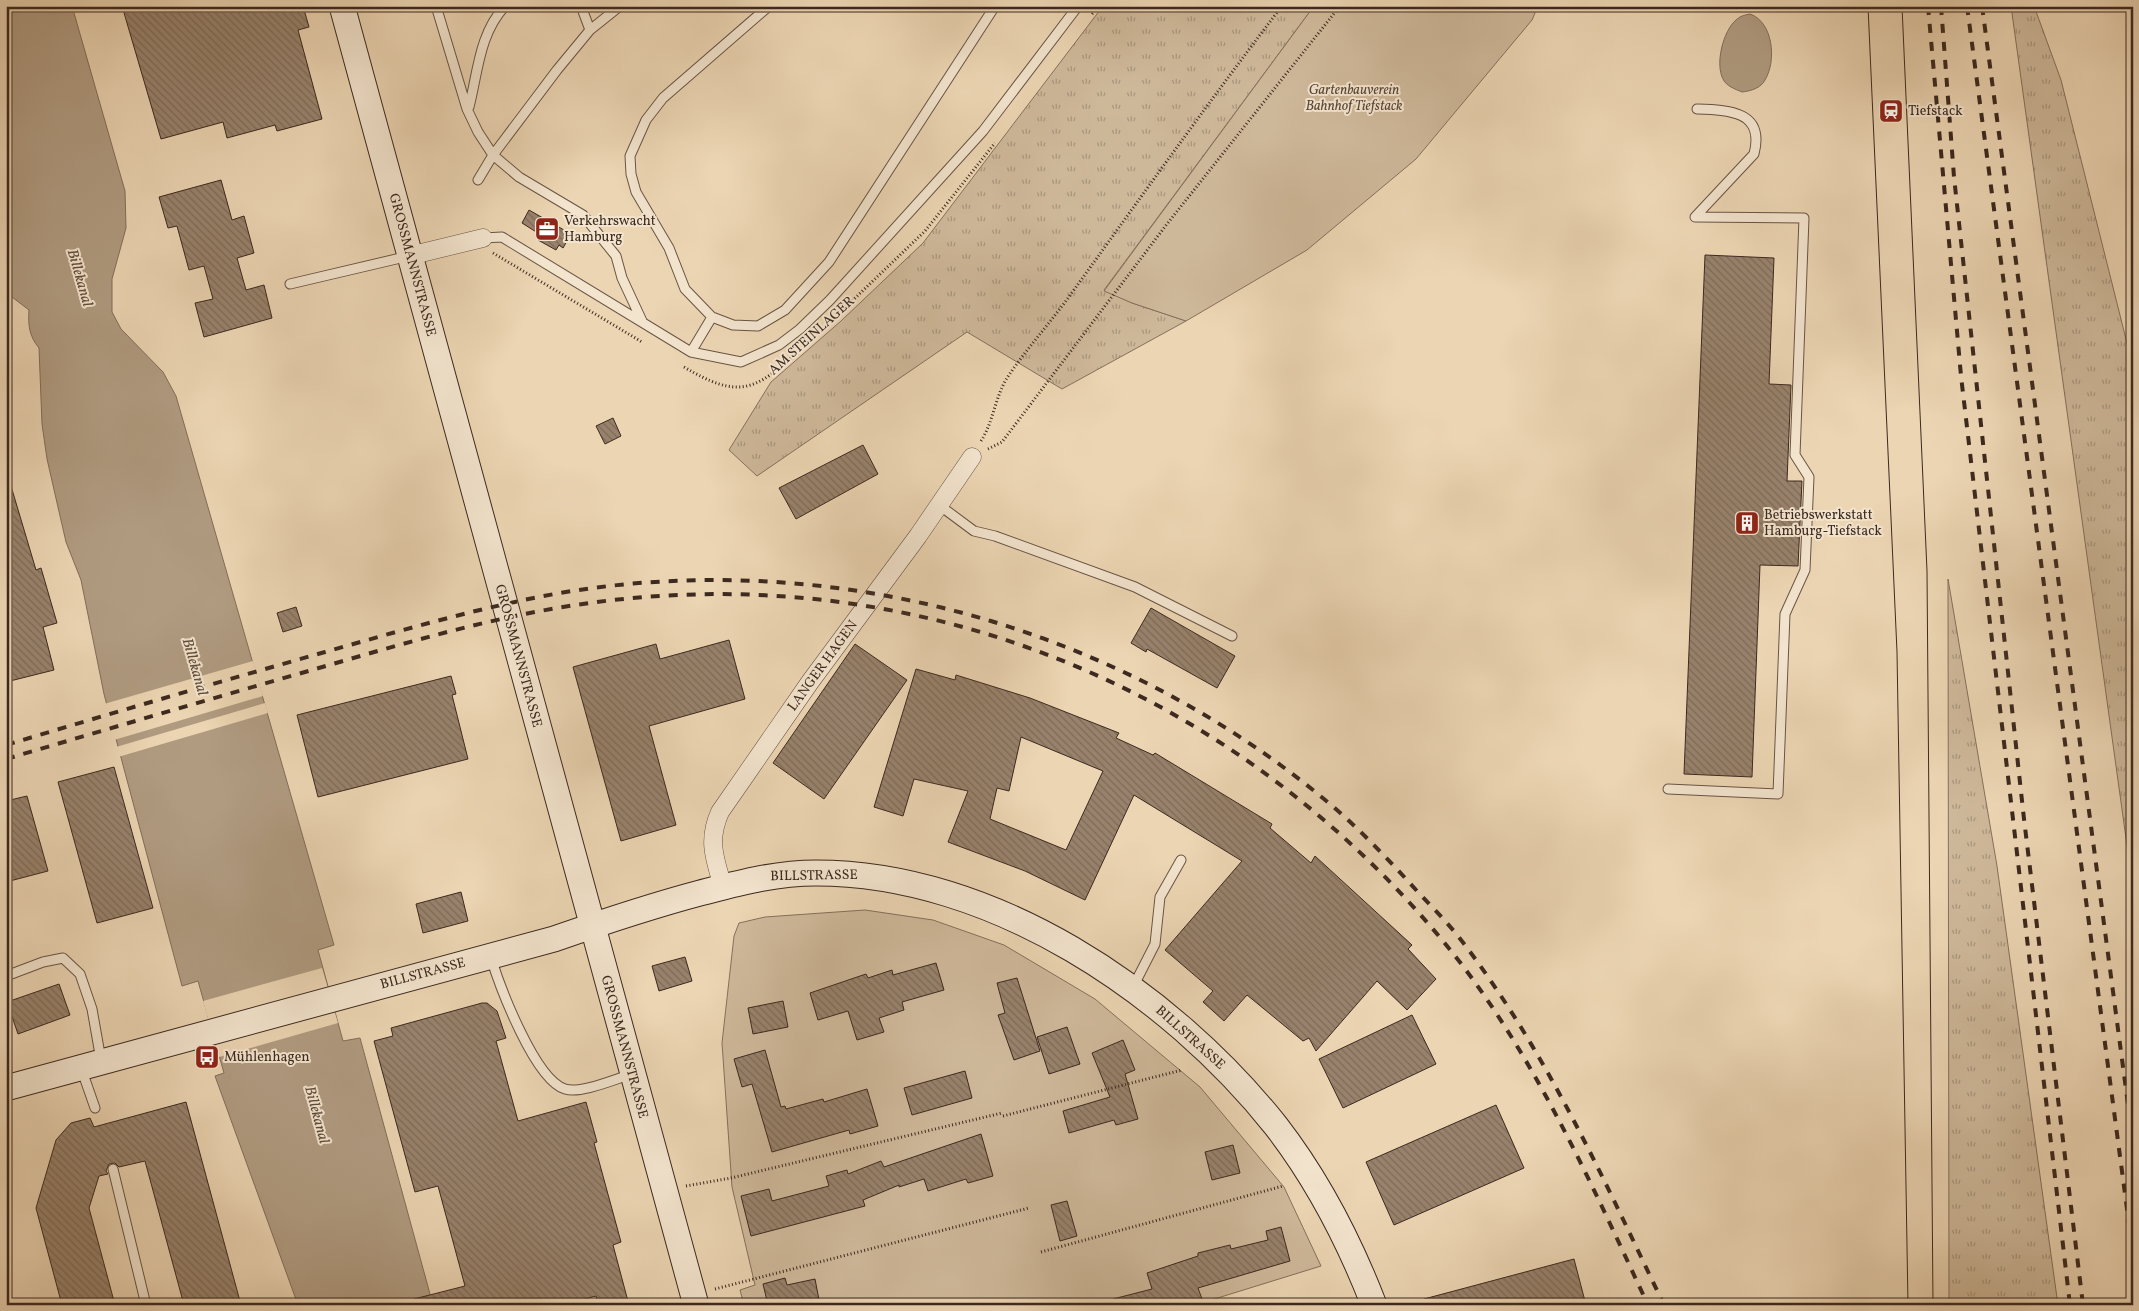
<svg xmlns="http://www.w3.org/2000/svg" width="2139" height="1311" font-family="Vollkorn,serif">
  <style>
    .grass { fill: url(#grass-tufts); stroke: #85705c }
    .green { fill: #ceb89a; stroke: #85705c }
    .water { fill: #b09b81; stroke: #826d5a }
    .pier { fill: #ecd5b3 }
    .building { fill: url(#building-back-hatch); stroke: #3c291f; fill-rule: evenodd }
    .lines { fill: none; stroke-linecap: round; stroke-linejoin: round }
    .lane-casing { stroke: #685444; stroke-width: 11 }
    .street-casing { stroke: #685444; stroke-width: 19 }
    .secondary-casing { stroke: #3c291f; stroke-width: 27 }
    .path { stroke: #3c291f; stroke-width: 3; stroke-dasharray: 1 2.5; stroke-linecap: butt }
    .lane { stroke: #f3e4ce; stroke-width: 9 }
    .street { stroke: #f3e4ce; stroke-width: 18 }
    .secondary { stroke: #f3e4ce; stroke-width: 25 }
    .tram { stroke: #3c291f; stroke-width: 1 }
    .rail { stroke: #3c291f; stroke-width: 4; stroke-dasharray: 9 9; stroke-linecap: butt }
    .labels { text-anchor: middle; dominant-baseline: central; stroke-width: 4; stroke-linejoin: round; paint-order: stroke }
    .park-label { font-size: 14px; font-style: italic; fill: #594638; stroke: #f3e4ce }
    .poi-label { font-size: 14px; fill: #3c291f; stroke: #f3e4ce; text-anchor: start }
    .street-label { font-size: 14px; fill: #3c291f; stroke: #f3e4ce }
    .water-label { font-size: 15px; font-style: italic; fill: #5f4b3c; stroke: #f3e4ce }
  </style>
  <defs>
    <pattern id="grass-tufts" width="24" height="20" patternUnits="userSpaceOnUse" patternTransform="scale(1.25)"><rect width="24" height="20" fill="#ceb89a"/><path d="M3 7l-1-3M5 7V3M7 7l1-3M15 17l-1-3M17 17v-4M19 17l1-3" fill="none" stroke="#a8967d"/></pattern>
    <pattern id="building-back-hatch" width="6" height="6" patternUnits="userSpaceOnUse" patternTransform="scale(1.25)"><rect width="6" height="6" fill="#98826c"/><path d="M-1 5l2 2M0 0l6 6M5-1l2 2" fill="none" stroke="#7d6a58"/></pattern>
  </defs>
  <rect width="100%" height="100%" fill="#ecd5b3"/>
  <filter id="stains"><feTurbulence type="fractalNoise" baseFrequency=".004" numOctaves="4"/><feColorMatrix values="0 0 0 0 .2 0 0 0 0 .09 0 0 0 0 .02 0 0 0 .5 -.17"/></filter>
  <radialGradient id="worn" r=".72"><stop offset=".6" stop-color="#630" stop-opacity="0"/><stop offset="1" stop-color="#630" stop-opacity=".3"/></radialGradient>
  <path class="grass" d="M 1103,6 L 1314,6 L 1104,290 L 1132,303 L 1186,321 L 1062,389 L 967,332 L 757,476 L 729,450 L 771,382 L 841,321 L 923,243 Z
    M 2011,6 L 2034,6 L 2061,80 L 2133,367 L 2133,889 Z
    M 1948,579 L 1997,866 L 2058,1305 L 1949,1305 Z"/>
  <path class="green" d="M 1314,6 L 1538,6 L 1532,20 L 1416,159 L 1307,250 L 1186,321 L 1132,303 L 1104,291 Z
    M 865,910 L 933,920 L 1004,945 L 1095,999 L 1200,1087 L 1284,1187 L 1321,1266 L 1195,1305 L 744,1305 L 740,1290 L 755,1285 L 732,1187 L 722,1043 L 734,936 L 739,923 L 765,917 Z"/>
  <path class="water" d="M 6,6 L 72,6 L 125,191 L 126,228 L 112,279 L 112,312 L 121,329 L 163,372 L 176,396 L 334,945 L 318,950 L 343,1041 L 360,1038 L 433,1305 L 298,1305 L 215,1076 L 224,1073 L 198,981 L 182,986 L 104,694 L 81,580 L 66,542 L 47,459 L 42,424 L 39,348 C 29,336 28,325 29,310 L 12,297 L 6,286 Z
    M 1750,14 C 1773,22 1777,60 1765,80 C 1761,88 1751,91 1742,92 C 1735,89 1726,86 1723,79 C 1715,64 1723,31 1736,20 C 1740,16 1745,15 1750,14 Z"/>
  <path class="pier" d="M 253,661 L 263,696 L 114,740 L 104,704 Z
    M 265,703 L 268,713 L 118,757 L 116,747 Z
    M 322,968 L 338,1023 L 219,1057 L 203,1001 Z"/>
  <path class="building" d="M 122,6 L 303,6 L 309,27 L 298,30 L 322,119 L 277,131 L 275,125 L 227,138 L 223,122 L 161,139 Z
    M 221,180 L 232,220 L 244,216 L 254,253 L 237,258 L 246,290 L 264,285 L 272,318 L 204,337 L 195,303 L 213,299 L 204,266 L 189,270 L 177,226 L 168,228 L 159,197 Z
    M 529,210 L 571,234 L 563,248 L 559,245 L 556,250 L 538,240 L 541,235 L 522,223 Z
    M 1705,255 L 1774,258 L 1769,384 L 1791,385 L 1787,481 L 1802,481 L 1798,566 L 1760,565 L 1752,777 L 1684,774 Z
    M 613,418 L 621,436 L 605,444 L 596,426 Z
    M 863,445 L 878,474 L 796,519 L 779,488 Z
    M 11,486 L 36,570 L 41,568 L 57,623 L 43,627 L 54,670 L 6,682 L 6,487 Z
    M 296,607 L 302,626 L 283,632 L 277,613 Z
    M 1151,608 L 1235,656 L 1217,688 L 1147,649 L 1146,652 L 1131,643 Z
    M 729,640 L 745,699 L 649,726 L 676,825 L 621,841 L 573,667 L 656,644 L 660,659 Z
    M 855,644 L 907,680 L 824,799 L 773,763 Z
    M 916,669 L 955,680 L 956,675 L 1030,698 L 1119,733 L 1116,738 L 1153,755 L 1155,753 L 1272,824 L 1270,828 L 1311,863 L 1315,856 L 1412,945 L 1408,949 L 1436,979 L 1407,1010 L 1377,981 L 1316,1051 L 1309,1038 L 1303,1041 L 1247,995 L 1224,1021 L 1203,1002 L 1213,991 L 1165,950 L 1242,861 L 1134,795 L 1085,900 L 1025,871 L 948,842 L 968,791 L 914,779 L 903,816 L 874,807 ZM 1021,737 L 1103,771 L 1066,850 L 990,819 L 997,788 L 1009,791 Z
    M 451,676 L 456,694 L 452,695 L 468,759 L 318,797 L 297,715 Z
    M 114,767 L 153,908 L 97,923 L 58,782 Z
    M 27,796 L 48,871 L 6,882 L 6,801 Z
    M 461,892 L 468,921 L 423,933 L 416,904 Z
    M 685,957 L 692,981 L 659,991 L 652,966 Z
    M 936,963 L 944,990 L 902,1002 L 904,1010 L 879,1018 L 884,1032 L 857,1040 L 848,1011 L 818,1020 L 810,993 L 866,974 L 868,978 L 892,970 L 893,975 Z
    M 1017,978 L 1040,1051 L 1014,1060 L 998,1015 L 1005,1013 L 997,983 Z
    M 59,984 L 70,1015 L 18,1034 L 7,1002 Z
    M 783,1001 L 788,1027 L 753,1034 L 748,1008 Z
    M 482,1003 L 487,1003 L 497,1011 L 506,1038 L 496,1041 L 518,1121 L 586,1102 L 597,1142 L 594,1143 L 621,1242 L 613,1245 L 629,1305 L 598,1305 L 596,1296 L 564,1305 L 415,1305 L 414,1299 L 465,1286 L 438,1186 L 415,1192 L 374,1041 L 393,1036 L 391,1028 Z
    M 1412,1015 L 1436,1064 L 1343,1108 L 1319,1059 Z
    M 1067,1027 L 1080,1064 L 1049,1074 L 1037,1037 Z
    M 1123,1040 L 1135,1070 L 1125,1074 L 1138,1119 L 1116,1125 L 1114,1120 L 1069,1133 L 1063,1111 L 1110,1097 L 1092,1053 Z
    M 765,1050 L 781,1107 L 785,1106 L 786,1109 L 823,1099 L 824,1102 L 867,1089 L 878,1126 L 850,1134 L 849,1130 L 772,1152 L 752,1084 L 742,1087 L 734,1059 Z
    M 965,1071 L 972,1098 L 912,1115 L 904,1088 Z
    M 186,1102 L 241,1305 L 184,1305 L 145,1161 L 119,1167 L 115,1163 L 109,1164 L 106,1171 L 108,1174 L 99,1176 L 89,1208 L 115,1305 L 62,1305 L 36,1208 L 56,1140 L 71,1123 L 90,1118 L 94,1127 Z
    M 1496,1105 L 1524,1168 L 1394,1225 L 1366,1162 Z
    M 981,1134 L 993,1176 L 968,1183 L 966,1179 L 928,1191 L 924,1179 L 899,1187 L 899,1185 L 863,1200 L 865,1206 L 751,1236 L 741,1196 L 769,1189 L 772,1201 L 829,1186 L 826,1176 L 847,1170 L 848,1174 L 881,1161 L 884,1167 Z
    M 1233,1145 L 1240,1173 L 1212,1180 L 1205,1152 Z
    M 1067,1201 L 1077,1236 L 1060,1241 L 1051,1205 Z
    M 1281,1227 L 1290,1261 L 1198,1288 L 1202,1299 L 1185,1305 L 1113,1305 L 1113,1299 L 1152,1289 L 1147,1273 L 1198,1256 L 1198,1253 L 1230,1245 L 1231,1249 L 1268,1240 L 1266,1231 Z
    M 1574,1259 L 1586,1305 L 1425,1305 L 1424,1299 Z
    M 785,1278 L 787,1285 L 815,1279 L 820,1305 L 768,1305 L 763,1284 Z"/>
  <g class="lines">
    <defs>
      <path id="lane" d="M 436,6 L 467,109
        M 505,6 C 479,34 478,72 469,107 L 467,109 L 478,132 L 493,155 L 519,177 L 583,215 L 616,256 L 622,278 L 642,321
        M 581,6 L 590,30
        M 769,6 L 663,98 L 646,120 L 630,156 L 631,174 L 636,192 L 669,248 L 685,289 L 712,317 L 733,325 L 758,326 L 785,310 L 829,262 L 995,6
        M 478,180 L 493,155 L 557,70 L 590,30 L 620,6
        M 1695,217 L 1754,154 C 1765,111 1729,110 1697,109
        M 483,238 L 502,237 L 691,352 L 741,362 L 779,345 L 800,329 L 830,300 L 983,131 L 1078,6
        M 290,284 L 409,256
        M 691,352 L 712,317
        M 939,505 L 974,531 L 995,536 L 1135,587 L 1232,636
        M 1668,789 L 1778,794 L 1785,614 L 1805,570 L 1809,477 L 1795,455 L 1804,218 L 1695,217
        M 491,958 C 500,987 535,1080 565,1089 C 581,1094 615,1079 632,1074
        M 6,976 L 43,962 L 63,958 L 80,974 L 92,1009 L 101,1060
        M 1133,987 L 1155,944 L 1160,897 L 1181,860
        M 81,1068 L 95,1108
        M 113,1169 L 146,1305"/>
      <path id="street" d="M 409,256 L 483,238
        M 723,887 C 715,859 707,841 720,812 L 810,682 L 918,536 L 972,457"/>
      <path id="secondary" d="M 342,6 L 696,1305
        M 6,1088 L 554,939 C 603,922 651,906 700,893 C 739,883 775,873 816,873 C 993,873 1169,992 1276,1126 C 1317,1179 1350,1243 1374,1305"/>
    </defs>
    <use href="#lane" class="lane-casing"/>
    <use href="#street" class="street-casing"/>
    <use href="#secondary" class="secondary-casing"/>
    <path class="path" d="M 1092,14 L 1098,6
      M 493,253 L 642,342
      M 852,301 L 925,231 L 995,143
      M 684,367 C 738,399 754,392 799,351
      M 981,441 C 994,421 995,395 1009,375 C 1028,347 1051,322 1071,294 C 1141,197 1210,100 1282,6
      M 988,449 L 1002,442 L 1167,224 L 1340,6
      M 1003,1116 L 1182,1070
      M 686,1186 L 731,1178 L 1002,1113
      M 1041,1252 L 1283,1186
      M 715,1289 L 1029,1208"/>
    <use href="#lane" class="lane"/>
    <use href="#street" class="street"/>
    <use href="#secondary" class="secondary"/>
    <path class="tram" d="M 1868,6 L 1897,652 L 1908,1305
      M 1902,6 L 1927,571 L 1933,1305"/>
    <path class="rail" d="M 1928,6 L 1961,376 L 2070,1305
      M 1941,6 L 1954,177 L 2024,819 L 2083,1305
      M 1967,6 L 2133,1254
      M 1982,6 L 2133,1142
      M 6,745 C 112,713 219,682 325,652 C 403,630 481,607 560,593 C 830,547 1114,625 1324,799 C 1358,827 1388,859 1417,891 C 1431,906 1445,920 1458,936 C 1545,1048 1603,1178 1664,1305
      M 6,759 C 108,729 210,699 312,670 C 395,646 478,621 563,607 C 901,551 1226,680 1443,941 C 1531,1047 1590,1181 1648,1305"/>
  </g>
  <defs>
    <symbol id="station-square" viewBox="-11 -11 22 22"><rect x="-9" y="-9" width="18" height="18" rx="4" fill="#8f2418" stroke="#f3e4ce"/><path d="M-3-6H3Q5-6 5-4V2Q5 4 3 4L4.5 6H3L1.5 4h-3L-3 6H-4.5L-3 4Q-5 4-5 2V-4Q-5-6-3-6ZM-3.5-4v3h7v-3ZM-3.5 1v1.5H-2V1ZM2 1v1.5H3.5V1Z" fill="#fff"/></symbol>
    <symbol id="office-square" viewBox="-11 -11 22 22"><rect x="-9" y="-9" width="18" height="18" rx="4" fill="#8f2418" stroke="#f3e4ce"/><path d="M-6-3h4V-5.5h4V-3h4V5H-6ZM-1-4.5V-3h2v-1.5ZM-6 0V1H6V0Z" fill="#fff"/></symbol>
    <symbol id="building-square" viewBox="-11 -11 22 22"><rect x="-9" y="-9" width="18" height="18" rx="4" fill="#8f2418" stroke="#f3e4ce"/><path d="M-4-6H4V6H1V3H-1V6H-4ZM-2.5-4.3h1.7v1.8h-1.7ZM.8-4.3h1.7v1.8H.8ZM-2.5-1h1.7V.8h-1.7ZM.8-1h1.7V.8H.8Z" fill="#fff"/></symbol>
    <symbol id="bus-square" viewBox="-11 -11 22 22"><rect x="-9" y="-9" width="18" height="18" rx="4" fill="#8f2418" stroke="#f3e4ce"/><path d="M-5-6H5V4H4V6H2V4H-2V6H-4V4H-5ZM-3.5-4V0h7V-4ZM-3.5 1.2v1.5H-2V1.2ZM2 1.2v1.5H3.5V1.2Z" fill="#fff"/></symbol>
  </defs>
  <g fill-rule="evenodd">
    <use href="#station-square" x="1877" y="97" width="28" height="28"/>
    <use href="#office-square" x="533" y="215" width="28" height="28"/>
    <use href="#building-square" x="1733" y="509" width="28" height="28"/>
    <use href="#bus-square" x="193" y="1043" width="28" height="28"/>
  </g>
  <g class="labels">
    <g class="park-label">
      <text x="1354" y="90">Gartenbauverein<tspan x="1354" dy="16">Bahnhof Tiefstack</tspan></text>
    </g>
    <g class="poi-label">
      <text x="1908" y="111">Tiefstack</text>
      <text x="564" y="221">Verkehrswacht<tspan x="564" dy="16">Hamburg</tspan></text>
      <text x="1764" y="515">Betriebswerkstatt<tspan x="1764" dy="16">Hamburg-Tiefstack</tspan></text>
      <text x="224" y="1057">Mühlenhagen</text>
    </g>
    <g class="street-label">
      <text transform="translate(412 265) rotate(75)">GROSSMANNSTRASSE</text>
      <text transform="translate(812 336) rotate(-42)">AM STEINLAGER</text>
      <text transform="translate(518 656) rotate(75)">GROSSMANNSTRASSE</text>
      <text transform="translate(823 666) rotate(-54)">LANGER HAGEN</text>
      <text transform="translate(814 876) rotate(-1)">BILLSTRASSE</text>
      <text transform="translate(423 974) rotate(-15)">BILLSTRASSE</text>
      <text transform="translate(1190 1038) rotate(42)">BILLSTRASSE</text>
      <text transform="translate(624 1047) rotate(75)">GROSSMANNSTRASSE</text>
    </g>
    <g class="water-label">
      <text transform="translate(79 278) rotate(74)">Billekanal</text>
      <text transform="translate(194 667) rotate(74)">Billekanal</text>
      <text transform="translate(316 1115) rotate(75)">Billekanal</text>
    </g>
  </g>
  <rect width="2139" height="1311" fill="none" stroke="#ecd5b3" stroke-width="25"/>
  <rect x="8" y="8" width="2124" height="1296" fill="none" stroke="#3c291f" stroke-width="2.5"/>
  <rect x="12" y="12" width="2114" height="1286" fill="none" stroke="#3c291f"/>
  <rect width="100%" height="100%" filter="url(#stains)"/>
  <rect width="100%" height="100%" fill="url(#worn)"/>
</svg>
